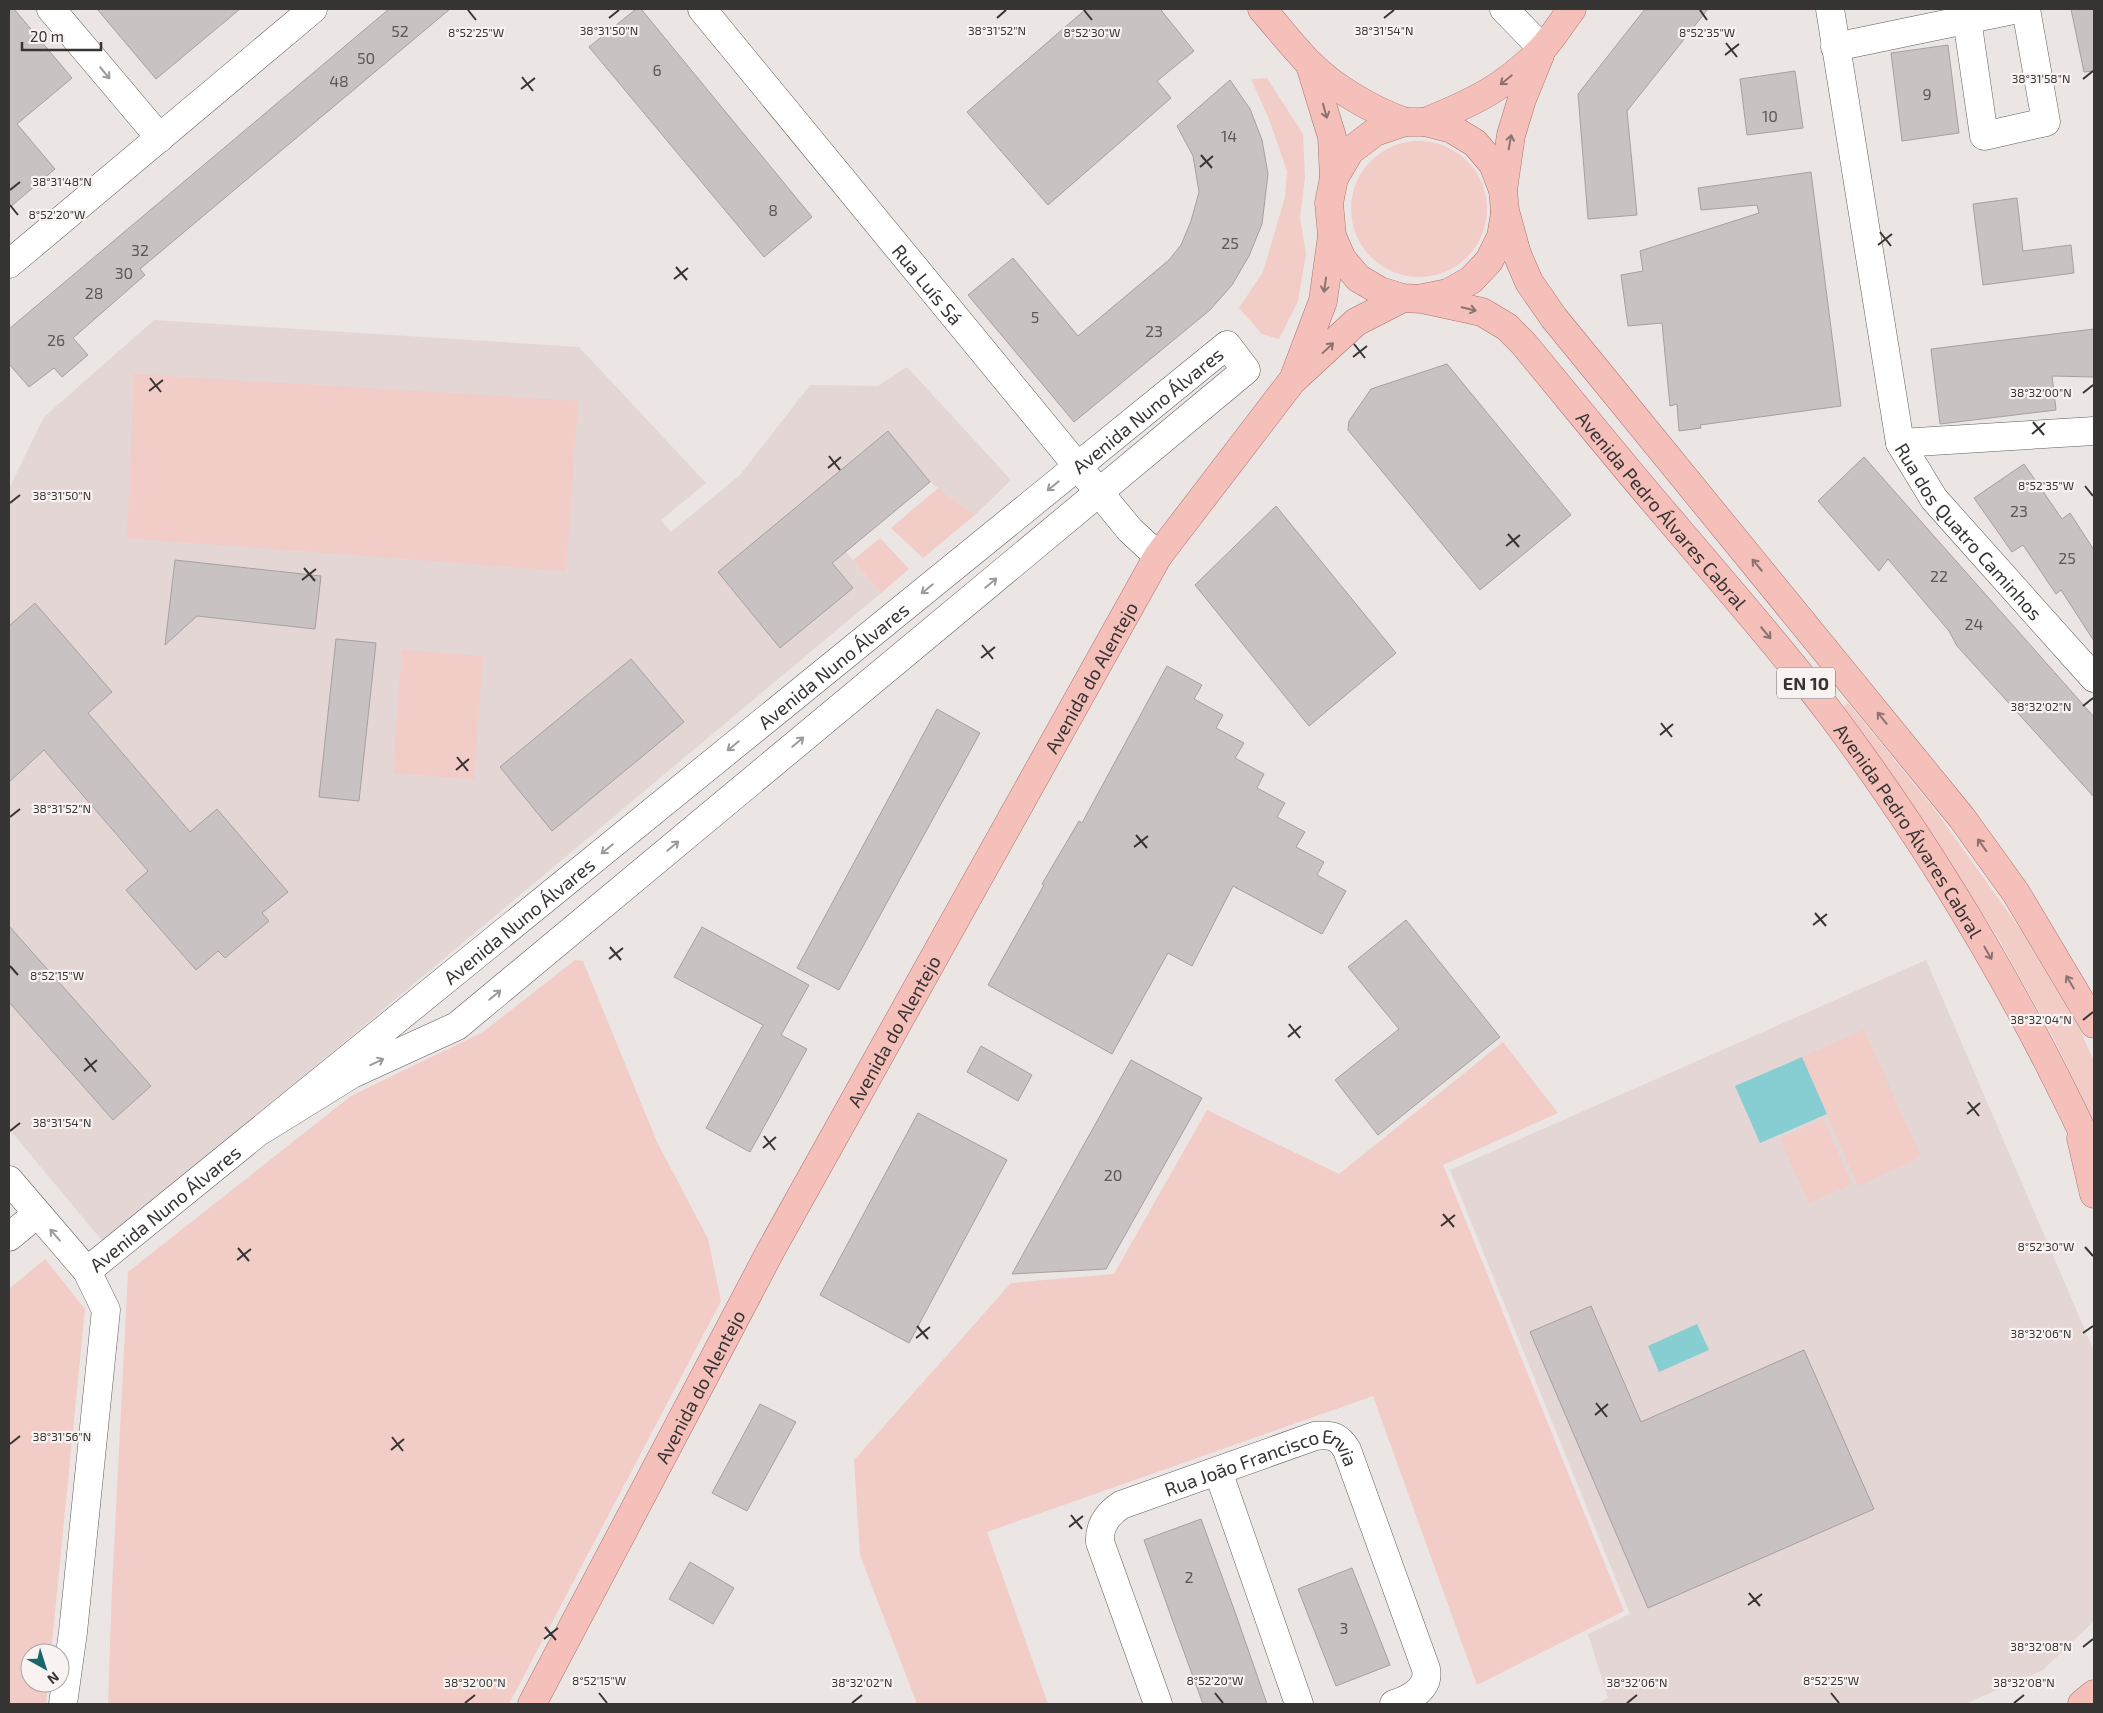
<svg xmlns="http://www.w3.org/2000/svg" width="2103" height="1713" font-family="'Exo 2',sans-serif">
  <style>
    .built { fill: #e4d6d4 }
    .green { fill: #f2ccc7 }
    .water { fill: #87ced2 }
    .building { fill: #c8c2c2; stroke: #a6a0a0 }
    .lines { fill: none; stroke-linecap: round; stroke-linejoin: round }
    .minor-casing { stroke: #615c5b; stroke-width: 29 }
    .major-casing { stroke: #ae736d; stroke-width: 29 }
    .minor { stroke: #fff; stroke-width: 28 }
    .major { stroke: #f5bfba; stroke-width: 28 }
    .oneway { stroke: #9b9a9a }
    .oneway2 { stroke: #8c7370 }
    .ticks { fill: none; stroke: #373534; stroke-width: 2 }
    .labels { text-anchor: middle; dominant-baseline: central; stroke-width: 4.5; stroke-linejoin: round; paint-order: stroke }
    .number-label { font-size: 16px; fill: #5b5858 }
    .shield { fill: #f8f2f1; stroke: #716e6d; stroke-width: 1 }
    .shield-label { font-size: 18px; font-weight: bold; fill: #373534 }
    .street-label { font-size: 19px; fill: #373534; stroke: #f8f2f1 }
    .ticks-label { font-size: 12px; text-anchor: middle; fill: #373534; stroke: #f8f2f1; stroke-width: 4.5; stroke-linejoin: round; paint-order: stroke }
  </style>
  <rect width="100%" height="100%" fill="#ebe5e4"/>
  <path class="built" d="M 154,320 L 579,347 L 706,483 L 661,520 L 671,532 L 740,475 L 810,385 L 878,386 L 907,367 L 1011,480 L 975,515 L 930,482 L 888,431 L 808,498 L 850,548 L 846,552 L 881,593 L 104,1243 L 9,1129 L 9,489 L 44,417 Z
    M 1926,960 L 2094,1351 L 2094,1621 L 2043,1670 L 1965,1704 L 1597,1704 L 1608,1698 L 1588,1634 L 1630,1614 L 1450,1170 Z"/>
  <path class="green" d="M 1267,78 L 1303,134 L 1305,178 L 1300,218 L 1306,254 L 1298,301 L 1279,339 L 1262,334 L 1239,308 L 1263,272 L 1285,197 L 1287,171 L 1269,119 L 1251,79 Z
    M1351 209a68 68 0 1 1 136 0a68 68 0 1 1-136 0Z
    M 134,374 L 578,401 L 566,571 L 127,538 Z
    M 938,488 L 975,515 L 923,558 L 891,528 Z
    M 880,538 L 909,569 L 881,593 L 853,560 Z
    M 402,650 L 483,656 L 474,779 L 393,773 Z
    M 1848,703 L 1935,810 L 2020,929 L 2078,1026 L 2094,1061 L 2094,1122 L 2054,1039 L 2000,941 L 1922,819 L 1840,710 Z
    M 575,960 L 583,961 L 657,1142 L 708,1239 L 721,1301 L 509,1704 L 108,1704 L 112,1588 L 128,1272 L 351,1096 L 483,1032 Z
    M 1864,1030 L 1921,1157 L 1858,1186 L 1802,1057 Z
    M 1503,1042 L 1558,1113 L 1443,1165 L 1624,1611 L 1477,1685 L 1373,1396 L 987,1532 L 1048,1704 L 917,1704 L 860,1555 L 854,1460 L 1011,1283 L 1114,1274 L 1207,1110 L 1339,1174 Z
    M 1823,1119 L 1852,1184 L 1809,1203 L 1780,1139 Z
    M 45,1259 L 85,1309 L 51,1653 L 30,1653 L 30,1683 L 48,1683 L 46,1704 L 9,1704 L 9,1289 Z"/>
  <path class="water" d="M 1802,1057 L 1827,1114 L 1760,1143 L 1735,1086 Z
    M 1697,1324 L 1709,1350 L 1659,1372 L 1648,1346 Z"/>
  <path class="building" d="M 9,9 L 14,9 L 72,78 L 17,124 L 55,169 L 9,208 Z
    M 97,9 L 240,9 L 156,79 Z
    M 389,9 L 450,9 L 140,269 L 145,275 L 73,338 L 88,355 L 62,377 L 54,368 L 29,387 L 9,364 L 9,329 Z
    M 636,9 L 641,9 L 812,217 L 764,257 L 589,47 Z
    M 1086,9 L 1160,9 L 1194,51 L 1157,81 L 1171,98 L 1048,205 L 967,112 Z
    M 1645,9 L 1708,9 L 1627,111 L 1637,215 L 1588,219 L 1578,94 Z
    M 2071,9 L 2094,9 L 2094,71 L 2084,72 Z
    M 1948,45 L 1959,133 L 1902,141 L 1891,53 Z
    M 1795,71 L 1803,128 L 1747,135 L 1740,79 Z
    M 1230,80 L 1250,109 L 1262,140 L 1268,174 L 1262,224 L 1249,256 L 1232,285 L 1210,310 L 1074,422 L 968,295 L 1013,258 L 1078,336 L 1169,260 L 1181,245 L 1191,221 L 1199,192 L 1193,156 L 1177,126 Z
    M 1811,172 L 1841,406 L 1700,425 L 1701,428 L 1679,431 L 1677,404 L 1670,406 L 1662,323 L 1628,326 L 1621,275 L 1643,271 L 1640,251 L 1759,213 L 1757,205 L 1701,210 L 1698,188 Z
    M 2017,198 L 2023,251 L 2071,245 L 2074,273 L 1983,285 L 1973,204 Z
    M 2094,329 L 2094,377 L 2052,376 L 2056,410 L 1940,424 L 1931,349 Z
    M 1447,364 L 1571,515 L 1480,590 L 1348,430 L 1349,421 L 1371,389 Z
    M 888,431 L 930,482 L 832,563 L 853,588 L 780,648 L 718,572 Z
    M 1864,457 L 2094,717 L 2094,797 L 1957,646 L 1949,631 L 1888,559 L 1879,571 L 1818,501 Z
    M 2024,464 L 2062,519 L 2070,513 L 2094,550 L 2094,641 L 2061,590 L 2056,594 L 2023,545 L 2012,552 L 1974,498 Z
    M 1276,506 L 1396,653 L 1309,726 L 1195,585 Z
    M 175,560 L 321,576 L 315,629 L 197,616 L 165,645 Z
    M 35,603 L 112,692 L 88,713 L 190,832 L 217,809 L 288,892 L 262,913 L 269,921 L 225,958 L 218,951 L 196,970 L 126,890 L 148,871 L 44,750 L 9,782 L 9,626 Z
    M 336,639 L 376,643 L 359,801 L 319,797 Z
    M 631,659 L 684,722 L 552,831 L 500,767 Z
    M 1167,666 L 1202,685 L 1194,699 L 1223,715 L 1216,728 L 1244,743 L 1235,758 L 1264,774 L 1257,788 L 1285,803 L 1277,817 L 1305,832 L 1296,847 L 1324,862 L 1317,875 L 1346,891 L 1322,934 L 1233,886 L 1192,966 L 1168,953 L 1112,1054 L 988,985 L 1044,885 L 1042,884 L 1079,821 L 1082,823 Z
    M 937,709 L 980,733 L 839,990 L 797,968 Z
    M 1406,920 L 1500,1037 L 1378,1135 L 1335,1080 L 1399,1029 L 1348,967 Z
    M 9,926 L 151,1086 L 113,1120 L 9,1002 Z
    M 702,927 L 809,985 L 781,1035 L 807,1049 L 750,1152 L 706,1128 L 763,1025 L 674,977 Z
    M 981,1046 L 1032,1075 L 1018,1101 L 967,1072 Z
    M 1131,1060 L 1202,1098 L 1106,1269 L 1012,1274 Z
    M 918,1113 L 1007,1160 L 909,1343 L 820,1295 Z
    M 1591,1306 L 1641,1422 L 1804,1350 L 1874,1509 L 1648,1608 L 1530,1332 Z
    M 760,1404 L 796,1422 L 747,1511 L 712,1493 Z
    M 1201,1519 L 1235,1612 L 1267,1704 L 1203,1704 L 1177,1633 L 1144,1540 Z
    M 690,1562 L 734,1588 L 713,1624 L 669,1599 Z
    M 1352,1568 L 1390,1665 L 1336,1686 L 1298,1589 Z"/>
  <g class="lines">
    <defs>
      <g id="minor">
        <path d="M 51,9 L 160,138"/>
        <path id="s1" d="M 702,9 L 1130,530 L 1158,556"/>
        <path d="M 1504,9 L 1542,48"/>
        <path id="s2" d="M 1830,9 L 1900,443 L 1934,499 L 2094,678"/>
        <path d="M 1967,19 L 1984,136 L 2046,122 L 2026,9"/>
        <path d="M 1835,47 L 2018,9"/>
        <path d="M 9,264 L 313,9"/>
        <path d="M 1900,443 L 2094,431"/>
        <path d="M 9,1180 L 87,1271 L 106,1310 L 73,1632 L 63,1704"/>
        <path d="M 9,1237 L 37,1214"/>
        <path id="s3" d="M 87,1271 L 1227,345 L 1246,370 L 457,1026 L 352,1074 L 260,1131"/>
        <path d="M 1218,1471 L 1299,1704"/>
        <path id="s4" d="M 1158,1704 L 1100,1542 C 1099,1525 1108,1514 1121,1505 L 1315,1436 C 1331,1434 1339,1436 1347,1450 L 1426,1669 C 1430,1689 1409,1699 1394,1704"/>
      </g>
      <g id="major">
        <path d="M 1262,9 C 1278,27 1293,47 1310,64 C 1335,89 1372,110 1405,122"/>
        <path id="s5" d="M 1310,65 L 1332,137 L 1334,178 L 1329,203 L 1332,236 L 1342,259 L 1358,278 L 1380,291 L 1403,298 L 1422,299 L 1482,312 L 1507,327 L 1523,343 C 1572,402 1620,462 1670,520 C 1724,584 1780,647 1830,713 C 1933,850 2022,1001 2094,1156"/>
        <path d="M 1425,122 C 1472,103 1506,87 1542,49 C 1553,37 1562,22 1572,9"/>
        <path d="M 1334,178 L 1350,151 L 1375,132 L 1405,122 L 1425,122 L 1452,129 L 1475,143 L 1493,164 L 1503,190 L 1505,211 L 1517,254 L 1529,282 L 1554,318 L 1962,818 L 2016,893 L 2094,1024"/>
        <path d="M 1503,190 L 1511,135 L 1522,99 L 1540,55"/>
        <path d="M 1423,298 L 1448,293 L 1471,280 L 1489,261 L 1501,237 L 1505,213"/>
        <path d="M 1295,375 L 1323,301 L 1332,236"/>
        <path d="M 2081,1138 L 2094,1194"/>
        <path id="s6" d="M 532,1704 L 771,1250 L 1158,556 L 1292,381 L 1356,322 L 1403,298"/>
        <path d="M 2082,1704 L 2094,1694"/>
      </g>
    </defs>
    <use href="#minor" class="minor-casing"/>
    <use href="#major" class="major-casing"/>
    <use href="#minor" class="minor"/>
    <use href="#major" class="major"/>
  </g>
  <defs><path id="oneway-shaft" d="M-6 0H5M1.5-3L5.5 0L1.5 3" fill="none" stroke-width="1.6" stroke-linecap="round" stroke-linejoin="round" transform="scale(1.25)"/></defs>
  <g class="oneway">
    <use href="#oneway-shaft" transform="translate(105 73) rotate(50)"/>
    <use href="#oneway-shaft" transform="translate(1053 486) rotate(141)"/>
    <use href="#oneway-shaft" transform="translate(991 583) rotate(-40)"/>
    <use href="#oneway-shaft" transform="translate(927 589) rotate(141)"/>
    <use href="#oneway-shaft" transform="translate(798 742) rotate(-40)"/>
    <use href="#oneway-shaft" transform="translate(733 746) rotate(141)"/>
    <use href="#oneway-shaft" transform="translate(673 846) rotate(-40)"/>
    <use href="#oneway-shaft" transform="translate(607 849) rotate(141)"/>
    <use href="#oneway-shaft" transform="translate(495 995) rotate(-40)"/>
    <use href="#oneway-shaft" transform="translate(377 1062) rotate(-25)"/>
    <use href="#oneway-shaft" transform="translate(55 1235) rotate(-131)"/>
  </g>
  <g class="oneway2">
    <use href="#oneway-shaft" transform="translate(1506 80) rotate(141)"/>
    <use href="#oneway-shaft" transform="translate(1325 111) rotate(74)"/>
    <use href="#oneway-shaft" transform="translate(1510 142) rotate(-80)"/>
    <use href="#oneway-shaft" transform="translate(1325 285) rotate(98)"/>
    <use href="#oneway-shaft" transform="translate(1469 309) rotate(13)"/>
    <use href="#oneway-shaft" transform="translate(1328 348) rotate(-43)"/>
    <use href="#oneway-shaft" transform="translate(1757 565) rotate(-130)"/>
    <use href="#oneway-shaft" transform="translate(1766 633) rotate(50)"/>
    <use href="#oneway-shaft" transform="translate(1882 718) rotate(-129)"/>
    <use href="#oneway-shaft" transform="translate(1982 845) rotate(-126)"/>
    <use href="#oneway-shaft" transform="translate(1988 953) rotate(60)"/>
    <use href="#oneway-shaft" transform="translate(2070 982) rotate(-121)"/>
  </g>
  <path class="ticks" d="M 468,10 L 476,20M 1084,10 L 1092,20M 1700,10 L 1707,20M 609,18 L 619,10M 997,18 L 1006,10M 1384,18 L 1394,10M 1726,43 L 1737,57M 1725,55 L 1739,44M 522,77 L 533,91M 2083,79 L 2093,71M 521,89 L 535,78M 1201,155 L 1212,168M 1200,167 L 1213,156M 10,190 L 20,182M 10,205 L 18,215M 1880,232 L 1891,246M 1878,245 L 1892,234M 676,267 L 687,280M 674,279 L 688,268M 1354,344 L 1365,358M 1353,357 L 1367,346M 150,378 L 161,392M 149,391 L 163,380M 2083,393 L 2093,385M 2033,422 L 2044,435M 2032,434 L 2045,423M 829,456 L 840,470M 828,468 L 841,457M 2085,486 L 2093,496M 10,503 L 20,495M 1508,534 L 1519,547M 1506,546 L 1520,535M 304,568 L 315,581M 302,580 L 316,569M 982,645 L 993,659M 981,658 L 995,647M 2083,706 L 2093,698M 1661,723 L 1672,737M 1660,735 L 1673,724M 457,757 L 468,771M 456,770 L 469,759M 10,817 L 20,809M 1136,835 L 1147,848M 1134,847 L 1148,836M 1815,913 L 1826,926M 1813,925 L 1827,914M 610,947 L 621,960M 609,959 L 623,948M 10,966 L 18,975M 2083,1020 L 2093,1012M 1289,1024 L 1300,1038M 1288,1037 L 1301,1026M 85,1058 L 96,1072M 84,1071 L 97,1060M 1968,1102 L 1979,1116M 1967,1114 L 1980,1103M 10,1131 L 20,1123M 764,1136 L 775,1150M 763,1148 L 776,1137M 1443,1214 L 1454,1227M 1441,1226 L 1455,1215M 2085,1247 L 2093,1256M 238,1248 L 249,1261M 237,1260 L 251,1249M 917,1326 L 928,1339M 2083,1333 L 2093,1326M 916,1338 L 930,1327M 1596,1403 L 1607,1417M 1595,1415 L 1608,1404M 392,1437 L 403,1451M 10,1444 L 20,1436M 391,1450 L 404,1439M 1071,1515 L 1082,1529M 1069,1527 L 1083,1516M 1749,1593 L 1760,1606M 1748,1605 L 1762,1594M 545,1627 L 556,1640M 544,1639 L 558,1628M 2083,1647 L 2093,1639M 599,1693 L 607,1703M 1215,1693 L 1223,1703M 1831,1693 L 1839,1703M 465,1703 L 475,1695M 852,1703 L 862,1695M 1627,1703 L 1637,1695M 2014,1703 L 2024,1695"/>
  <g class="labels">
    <g class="number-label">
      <text x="400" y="30">52</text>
      <text x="366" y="57">50</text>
      <text x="657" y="69">6</text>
      <text x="339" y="80">48</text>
      <text x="1927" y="93">9</text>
      <text x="1770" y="115">10</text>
      <text x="1229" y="135">14</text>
      <text x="773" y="209">8</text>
      <text x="1230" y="242">25</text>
      <text x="140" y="249">32</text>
      <text x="124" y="272">30</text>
      <text x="94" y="292">28</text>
      <text x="1035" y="316">5</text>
      <text x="1154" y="330">23</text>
      <text x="56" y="339">26</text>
      <text x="2019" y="510">23</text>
      <text x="2067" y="557">25</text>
      <text x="1939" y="575">22</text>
      <text x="1974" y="623">24</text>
      <text x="1113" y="1174">20</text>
      <text x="1189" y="1576">2</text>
      <text x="1344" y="1627">3</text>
    </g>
    <rect class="shield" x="1777" y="667.5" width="58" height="31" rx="4"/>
    <g class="shield-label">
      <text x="1806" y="683">EN 10</text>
    </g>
    <g class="street-label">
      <text stroke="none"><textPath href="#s1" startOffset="356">Rua Luís Sá</textPath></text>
      <text stroke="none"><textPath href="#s3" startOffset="1366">Avenida Nuno Álvares</textPath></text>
      <text stroke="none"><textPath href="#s5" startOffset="624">Avenida Pedro Álvares Cabral</textPath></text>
      <text stroke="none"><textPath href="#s2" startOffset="552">Rua dos Quatro Caminhos</textPath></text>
      <text stroke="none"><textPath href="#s3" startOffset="961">Avenida Nuno Álvares</textPath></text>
      <text stroke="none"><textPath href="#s6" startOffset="1169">Avenida do Alentejo</textPath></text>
      <text stroke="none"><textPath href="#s5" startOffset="1029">Avenida Pedro Álvares Cabral</textPath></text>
      <text stroke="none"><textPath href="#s3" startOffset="556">Avenida Nuno Álvares</textPath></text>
      <text stroke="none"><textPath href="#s6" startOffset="764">Avenida do Alentejo</textPath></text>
      <text stroke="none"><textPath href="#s3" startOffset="100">Avenida Nuno Álvares</textPath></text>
      <text stroke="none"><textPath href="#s6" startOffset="359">Avenida do Alentejo</textPath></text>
      <text stroke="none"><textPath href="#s4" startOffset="370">Rua João Francisco Envia</textPath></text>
    </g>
  </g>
  <g class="ticks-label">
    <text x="609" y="35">38°31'50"N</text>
    <text x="997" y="35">38°31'52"N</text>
    <text x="1384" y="35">38°31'54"N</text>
    <text x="476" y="37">8°52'25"W</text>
    <text x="1092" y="37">8°52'30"W</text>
    <text x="1707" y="37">8°52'35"W</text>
    <text x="2041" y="83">38°31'58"N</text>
    <text x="62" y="186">38°31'48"N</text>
    <text x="57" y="219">8°52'20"W</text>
    <text x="2041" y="397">38°32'00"N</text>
    <text x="2046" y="490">8°52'35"W</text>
    <text x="62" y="500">38°31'50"N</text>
    <text x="2041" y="711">38°32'02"N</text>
    <text x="62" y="813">38°31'52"N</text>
    <text x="57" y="980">8°52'15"W</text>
    <text x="2041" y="1024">38°32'04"N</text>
    <text x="62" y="1127">38°31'54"N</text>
    <text x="2046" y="1251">8°52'30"W</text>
    <text x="2041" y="1338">38°32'06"N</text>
    <text x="62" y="1441">38°31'56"N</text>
    <text x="2041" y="1651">38°32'08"N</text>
    <text x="599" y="1685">8°52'15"W</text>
    <text x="1215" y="1685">8°52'20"W</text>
    <text x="1831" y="1685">8°52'25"W</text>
    <text x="475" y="1687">38°32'00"N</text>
    <text x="862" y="1687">38°32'02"N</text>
    <text x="1637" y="1687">38°32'06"N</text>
    <text x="2024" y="1687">38°32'08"N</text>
  </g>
  <rect width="2103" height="1713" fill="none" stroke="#373534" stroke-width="20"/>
  <g transform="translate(45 1668) rotate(141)"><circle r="24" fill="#f8f2f1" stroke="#aba6a5"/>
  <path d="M0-4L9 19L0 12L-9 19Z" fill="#19676b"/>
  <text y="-8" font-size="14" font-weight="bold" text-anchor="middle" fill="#373534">N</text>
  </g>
  <path d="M22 42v8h79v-8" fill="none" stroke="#373534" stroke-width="2.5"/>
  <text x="30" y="42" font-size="15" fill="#373534" stroke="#f8f2f1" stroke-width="4" paint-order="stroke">20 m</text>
</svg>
